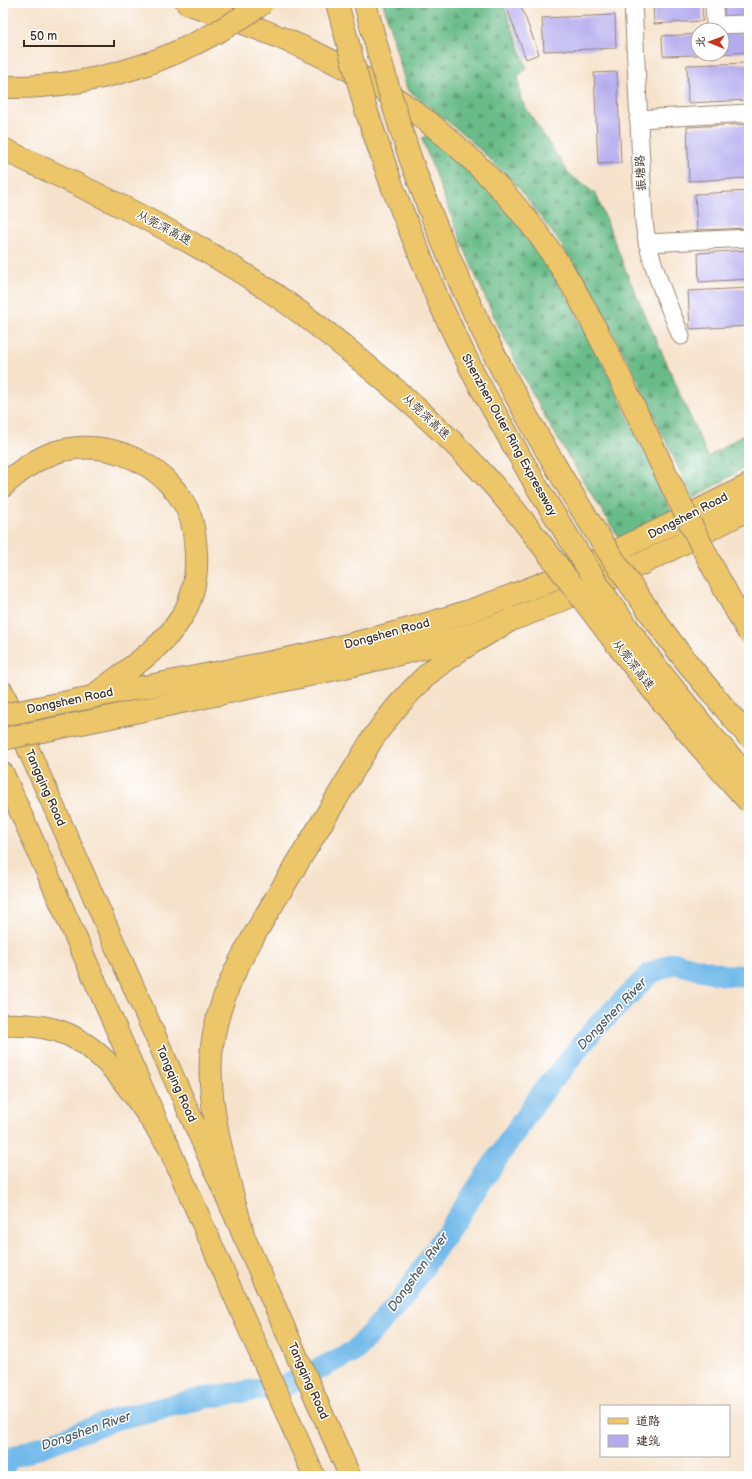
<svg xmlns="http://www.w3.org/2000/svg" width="752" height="1479" font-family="'Balsamiq Sans','LXGW WenKai TC',sans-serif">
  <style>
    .forest { fill: url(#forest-firs); stroke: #527354 }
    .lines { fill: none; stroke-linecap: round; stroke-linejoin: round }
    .river { stroke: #72baea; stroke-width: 22 }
    .building { fill: #b4aaee }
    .minor-casing { stroke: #988674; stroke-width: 19 }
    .major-casing { stroke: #988674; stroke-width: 23 }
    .highway-casing { stroke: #988674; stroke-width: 24 }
    .minor { stroke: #fff; stroke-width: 17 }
    .major { stroke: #ecc669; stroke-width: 21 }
    .highway { stroke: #ecc669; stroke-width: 22 }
    .highway-bridge-casing { stroke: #988674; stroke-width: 24; stroke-linecap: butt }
    .highway-bridge { stroke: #ecc669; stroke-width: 22 }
    .labels { text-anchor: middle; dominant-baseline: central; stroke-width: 3; stroke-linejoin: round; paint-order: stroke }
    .street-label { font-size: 12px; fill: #3b2a1e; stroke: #fff }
    .water-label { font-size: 13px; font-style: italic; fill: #4e5c65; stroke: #fff }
  </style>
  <defs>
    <pattern id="forest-firs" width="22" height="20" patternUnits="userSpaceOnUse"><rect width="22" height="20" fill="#69bc89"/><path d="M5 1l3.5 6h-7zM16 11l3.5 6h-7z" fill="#58996f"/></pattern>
  </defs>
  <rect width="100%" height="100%" fill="#fff"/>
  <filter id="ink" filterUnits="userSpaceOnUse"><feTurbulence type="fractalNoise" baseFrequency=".025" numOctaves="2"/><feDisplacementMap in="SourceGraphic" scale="8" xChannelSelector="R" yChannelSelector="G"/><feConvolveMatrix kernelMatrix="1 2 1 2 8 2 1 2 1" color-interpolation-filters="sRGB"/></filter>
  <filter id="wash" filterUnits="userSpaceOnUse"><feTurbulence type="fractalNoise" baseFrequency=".012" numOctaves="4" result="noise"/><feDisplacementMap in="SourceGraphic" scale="16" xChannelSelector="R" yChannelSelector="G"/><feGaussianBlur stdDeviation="0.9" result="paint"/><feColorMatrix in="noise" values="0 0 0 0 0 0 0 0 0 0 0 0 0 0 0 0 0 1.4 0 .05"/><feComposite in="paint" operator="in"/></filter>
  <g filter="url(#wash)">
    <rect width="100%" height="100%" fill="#f6e2cb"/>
    <path class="forest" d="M 383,3 L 503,3 L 527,68 L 518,76 L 521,100 L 569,174 L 596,194 L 628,276 L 708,457 L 749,431 L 749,465 L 693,499 L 630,365 L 596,301 L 560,243 L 518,187 L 468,138 L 407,89 Z
      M 427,134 C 456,160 486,185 510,214 C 581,302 624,409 671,511 L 619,538 C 580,476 540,413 508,346 C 475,279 448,209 422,139 Z"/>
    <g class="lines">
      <path class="river" d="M 3,1473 L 6,1460 L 116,1419 L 204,1398 L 287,1385 L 354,1351 L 400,1302 L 538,1098 L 595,1028 L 651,973 L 674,963 L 723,975 L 749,976"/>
    </g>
    <g id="blocks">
      <path class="building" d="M 505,3 L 520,3 L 539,54 L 526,59 Z
        M 653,3 L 702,3 L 703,21 L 654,24 Z
        M 724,3 L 749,3 L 749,17 L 724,19 Z
        M 615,15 L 616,48 L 544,51 L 542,18 Z
        M 749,32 L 749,52 L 722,54 L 722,33 Z
        M 698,34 L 698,55 L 663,56 L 662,36 Z
        M 749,63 L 749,100 L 688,103 L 687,65 Z
        M 617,72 L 621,163 L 598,164 L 594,73 Z
        M 749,124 L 749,178 L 689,181 L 687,127 Z
        M 749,191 L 749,228 L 697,230 L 695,194 Z
        M 749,250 L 749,279 L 699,282 L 698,253 Z
        M 749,288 L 749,326 L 690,329 L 688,291 Z"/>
    </g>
  </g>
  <g filter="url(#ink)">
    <use href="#blocks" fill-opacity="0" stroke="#988674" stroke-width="1"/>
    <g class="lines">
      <defs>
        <path id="minor" d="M 633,3 L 644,222 C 649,262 666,299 681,336
          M 714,3 L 715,25 L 749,24
          M 638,119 L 749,113
          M 647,243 L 749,238"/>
        <path id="major" d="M 3,692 L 350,1476
          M 3,773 L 314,1476"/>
        <path id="highway" d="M 187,3 C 238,20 288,39 336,63 C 422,107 501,177 555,258 C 579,294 598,333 617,371
          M 3,486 C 19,471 35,459 56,452 C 107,437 164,463 187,509 C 194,523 195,539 196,554 C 197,575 193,599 181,618 C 162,649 124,672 96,694
          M 92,697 C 219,672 349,651 472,610 C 569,577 659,531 749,485
          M 101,719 C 164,706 227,692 290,679 C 341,668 393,657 444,642 C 551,611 651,561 749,509
          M 3,1025 C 25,1024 49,1026 69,1035 C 114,1056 141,1106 168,1145
          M 243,1234 C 229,1180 207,1111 211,1056 C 216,988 258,929 292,872 C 319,827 346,782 373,738 C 389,715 407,694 427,675 C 452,652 485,636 514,618"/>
      </defs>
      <use href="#minor" class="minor-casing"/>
      <use href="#major" class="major-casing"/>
      <use href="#highway" class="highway-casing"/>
      <use href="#minor" class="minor"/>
      <use href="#major" class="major"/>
      <use href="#highway" class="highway"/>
      <defs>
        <path id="highway-bridge" d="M 337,3 L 365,107 L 392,186 L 439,302 L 475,377 L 537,487 L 604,594 L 653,663 L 705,728 L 749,778
          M 365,3 C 379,56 393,108 411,160 C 451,273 503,380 565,482 C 598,537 633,591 672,643 C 696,675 723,706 749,737
          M 3,87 C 99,89 185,58 263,3
          M 3,149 C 76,184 150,218 219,259 C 269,288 315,322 359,359 C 401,393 441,429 478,468 C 531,525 574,590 622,651 C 662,703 705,753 749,802
          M 617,371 C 659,460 700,548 749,633
          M 3,715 L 92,697
          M 3,739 L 101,719"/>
      </defs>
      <use href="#highway-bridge" class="highway-bridge-casing"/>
      <use href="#highway-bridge" class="highway-bridge"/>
    </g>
  </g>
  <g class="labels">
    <g class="street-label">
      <text transform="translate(641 173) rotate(-93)">振塘路</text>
      <text transform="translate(164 228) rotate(28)">从莞深高速</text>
      <text transform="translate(426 417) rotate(43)">从莞深高速</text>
      <text transform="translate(509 435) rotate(61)">Shenzhen Outer Ring Expressway</text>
      <text transform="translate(688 516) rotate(-27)">Dongshen Road</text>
      <text transform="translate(387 634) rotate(-15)">Dongshen Road</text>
      <text transform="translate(633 665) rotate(52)">从莞深高速</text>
      <text transform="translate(70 701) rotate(-12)">Dongshen Road</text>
      <text transform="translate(45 788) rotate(66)">Tangqing Road</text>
      <text transform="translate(176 1084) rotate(66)">Tangqing Road</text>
      <text transform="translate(308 1381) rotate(66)">Tangqing Road</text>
    </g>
    <g class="water-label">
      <text transform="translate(612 1014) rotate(-46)">Dongshen River</text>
      <text transform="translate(418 1272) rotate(-54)">Dongshen River</text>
      <text transform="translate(86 1431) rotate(-19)">Dongshen River</text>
    </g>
  </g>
  <rect width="752" height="1479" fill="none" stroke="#fff" stroke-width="16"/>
  <rect x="600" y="1405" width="130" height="52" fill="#ffffff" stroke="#b1aaa5"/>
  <rect x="608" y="1418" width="20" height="6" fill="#ecc669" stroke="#b1aaa5"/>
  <text x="636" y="1425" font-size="12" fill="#3b2a1e">道路</text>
  <rect x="608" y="1435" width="20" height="12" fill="#b4aaee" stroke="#b1aaa5"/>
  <text x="636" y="1445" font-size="12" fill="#3b2a1e">建筑</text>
  <g transform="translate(710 42) rotate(271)"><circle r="19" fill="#ffffff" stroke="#b1aaa5"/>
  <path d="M0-3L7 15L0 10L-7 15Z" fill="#c8321e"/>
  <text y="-6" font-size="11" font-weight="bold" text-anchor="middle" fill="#3b2a1e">北</text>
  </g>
  <path d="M24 40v6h90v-6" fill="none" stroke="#3b2a1e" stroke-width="2"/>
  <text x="30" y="40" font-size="12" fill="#3b2a1e" stroke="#ffffff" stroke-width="3" paint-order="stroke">50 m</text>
</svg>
